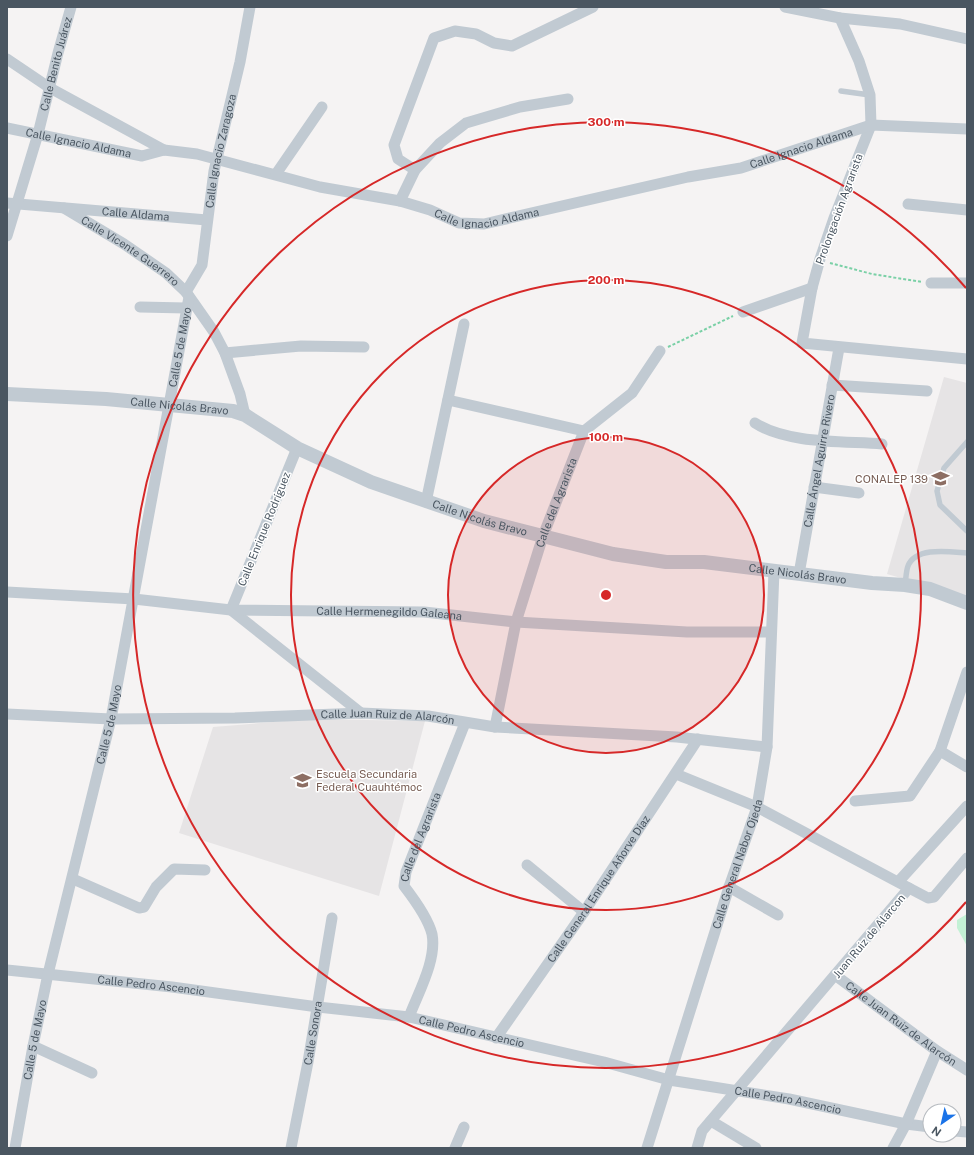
<svg xmlns="http://www.w3.org/2000/svg" width="974" height="1155" font-family="'Public Sans',sans-serif">
  <style>
    .education { fill: #e6e4e5 }
    .green { fill: #c3f1d5 }
    .lines { fill: none; stroke-linecap: round; stroke-linejoin: round }
    .path { stroke: #7ad0a6; stroke-width: 2; stroke-dasharray: 3 2; stroke-linecap: butt }
    .service { stroke: #c1cad2; stroke-width: 5.5 }
    .minor { stroke: #c1cad2; stroke-width: 11 }
    .tertiary { stroke: #c1cad2; stroke-width: 14 }
    .ring { fill: none; stroke: #d62828; stroke-width: 2 }
    .labels { text-anchor: middle; dominant-baseline: central; stroke-width: 3; stroke-linejoin: round; paint-order: stroke }
    .street-label { font-size: 11px; fill: #4a5661; stroke: #fff }
    .education-label { font-size: 11px; fill: #785e54; stroke: #fff; text-anchor: end }
    .centre { fill: #d62828; stroke: #fff; stroke-width: 2 }
    .ring-label { font-size: 12px; text-anchor: middle; font-weight: bold; fill: #d62828; stroke: #fff; stroke-width: 3; stroke-linejoin: round; paint-order: stroke }
  </style>
  <rect width="100%" height="100%" fill="#f5f3f3"/>
  <path class="education" d="M 944,377 L 967,383 L 967,597 L 887,574 Z
    M 309,719 L 425,721 L 379,896 L 179,833 L 213,727 Z"/>
  <path class="green" d="M 967,914 L 967,946 L 957,928 L 957,920 Z"/>
  <g class="lines">
    <path class="path" d="M 830,263 L 872,274 L 922,282
      M 668,347 L 733,316"/>
    <path class="service" d="M 841,91 L 870,95
      M 967,442 L 944,468 L 937,491 L 940,505 L 967,531
      M 905,585 C 906,579 906,571 908,566 C 916,546 951,552 967,553"/>
    <g class="minor">
      <path d="M 785,7 L 840,18 L 900,24 L 967,39"/>
      <path d="M 840,18 L 859,61 L 870,95 L 871,125 L 834,218 L 820,259 L 812,288 L 802,343 L 967,359"/>
      <path d="M 7,59 L 50,88 L 164,150"/>
      <path id="s1" d="M 7,128 L 142,156 L 164,150 L 197,154 L 320,187 L 400,201 L 430,210 L 459,223 L 484,224 L 688,177 L 741,168 L 871,125 L 967,129"/>
      <path d="M 415,170 L 398,159 L 394,145 L 434,38 L 455,31 L 476,34 L 494,43 L 512,46 L 593,7"/>
      <path d="M 276,174 L 322,107"/>
      <path d="M 400,201 L 415,170 L 440,143 L 466,123 L 520,107 L 568,99"/>
      <path id="s2" d="M 7,203 L 207,220"/>
      <path d="M 908,204 L 967,210"/>
      <path id="s3" d="M 64,208 L 124,244 L 166,273 L 186,292 L 214,332 L 225,353 L 240,394 L 245,415"/>
      <path id="s4" d="M 7,236 L 38,134 L 58,53 L 71,7"/>
      <path d="M 931,283 L 967,283"/>
      <path id="s5" d="M 186,292 L 202,265 L 214,171 L 240,62 L 250,7"/>
      <path d="M 140,307 L 186,308"/>
      <path d="M 743,312 L 812,288"/>
      <path d="M 225,353 L 301,346 L 364,347"/>
      <path d="M 832,385 L 927,391"/>
      <path d="M 448,400 L 584,431"/>
      <path d="M 755,423 C 787,444 844,441 882,444"/>
      <path d="M 297,448 L 231,610 L 361,713"/>
      <path d="M 814,487 L 859,493"/>
      <path d="M 426,502 L 464,324"/>
      <path id="s6" d="M 799,574 L 839,348"/>
      <path id="s7" d="M 7,592 L 134,599 L 231,610 L 424,612 L 516,622 L 687,632 L 771,632"/>
      <path id="s8" d="M 7,714 L 111,719 L 235,718 L 361,713 L 428,716 L 495,727 L 677,737 L 767,747"/>
      <path id="s9" d="M 495,727 L 516,622 L 543,536 L 584,431 L 632,393 L 660,351"/>
      <path d="M 940,751 L 967,767"/>
      <path d="M 676,774 L 757,807 L 909,888 L 702,1131 L 697,1148"/>
      <path d="M 855,801 L 910,796 L 940,751 L 967,672"/>
      <path d="M 527,865 L 584,912"/>
      <path d="M 73,879 L 139,908 L 144,907 L 156,887 L 174,869 L 205,870"/>
      <path d="M 899,881 L 967,806"/>
      <path d="M 729,887 L 778,915"/>
      <path d="M 909,888 L 928,898 L 934,897 L 967,858"/>
      <path id="s10" d="M 7,970 L 172,987 L 318,1007 L 409,1017 L 604,1062 L 669,1080 L 789,1099 L 906,1124 L 930,1127"/>
      <path id="s11" d="M 835,975 L 937,1051 L 967,1070"/>
      <path id="s12" d="M 409,1017 C 418,993 437,960 432,934 C 428,918 414,899 404,886 L 406,872 L 465,723"/>
      <path id="s13" d="M 496,1038 L 584,912 L 698,739"/>
      <path d="M 33,1046 L 92,1073"/>
      <path d="M 711,1121 L 756,1148"/>
      <path d="M 954,1131 L 967,1132"/>
      <path id="s14" d="M 15,1148 L 33,1046 L 48,974 L 111,719 L 189,297"/>
      <path id="s15" d="M 291,1148 L 308,1062 L 332,918"/>
      <path d="M 455,1148 L 464,1127"/>
      <path id="s16" d="M 647,1148 L 729,887 L 757,807 L 767,747 L 774,571"/>
      <path d="M 893,1148 L 906,1124 L 937,1051"/>
    </g>
    <path class="tertiary" id="s17" d="M 7,394 L 106,399 L 233,411 L 245,415 L 297,448 L 371,482 L 484,521 L 613,554 L 666,562 L 704,562 L 872,583 L 905,585 L 930,589 L 967,603"/>
  </g>
  <circle cx="606" cy="595" r="158" fill="#d62828" fill-opacity=".12"/>
  <g class="ring">
    <circle cx="606" cy="595" r="158"/>
    <circle cx="606" cy="595" r="315"/>
    <path d="M966 902A473 473 0 1 1 966 288"/>
  </g>
  <defs>
    <symbol id="school-bare" viewBox="-9 -9 18 18"><path d="M0-5L7-2L0 1L-7-2ZM-4 1L0 2.5L4 1V4Q0 6-4 4Z" fill="#8d6e63" stroke="#fff" stroke-width="2.5" paint-order="stroke"/></symbol>
  </defs>
  <g fill-rule="evenodd">
    <use href="#school-bare" x="928" y="466" width="25" height="25"/>
    <use href="#school-bare" x="290" y="768" width="25" height="25"/>
  </g>
  <g class="labels">
    <g class="street-label">
      <text stroke="none"><textPath href="#s4" startOffset="179">Calle Benito Juárez</textPath></text>
      <text stroke="none"><textPath href="#s1" startOffset="73">Calle Ignacio Aldama</textPath></text>
      <text stroke="none"><textPath href="#s1" startOffset="817">Calle Ignacio Aldama</textPath></text>
      <text stroke="none"><textPath href="#s5" startOffset="147">Calle Ignacio Zaragoza</textPath></text>
      <text transform="translate(839 209) rotate(-70)">Prolongación Agrarista</text>
      <text stroke="none"><textPath href="#s1" startOffset="493">Calle Ignacio Aldama</textPath></text>
      <text stroke="none"><textPath href="#s2" startOffset="129">Calle Aldama</textPath></text>
      <text stroke="none"><textPath href="#s3" startOffset="79">Calle Vicente Guerrero</textPath></text>
      <text stroke="none"><textPath href="#s14" startOffset="818">Calle 5 de Mayo</textPath></text>
      <text stroke="none"><textPath href="#s17" startOffset="173">Calle Nicolás Bravo</textPath></text>
      <text stroke="none"><textPath href="#s6" startOffset="115">Calle Ángel Aguirre Rivero</textPath></text>
      <text stroke="none"><textPath href="#s9" startOffset="233">Calle del Agrarista</textPath></text>
      <text stroke="none"><textPath href="#s17" startOffset="497">Calle Nicolás Bravo</textPath></text>
      <text transform="translate(264 529) rotate(-68)">Calle Enrique Rodríguez</text>
      <text stroke="none"><textPath href="#s17" startOffset="821">Calle Nicolás Bravo</textPath></text>
      <text stroke="none"><textPath href="#s7" startOffset="383">Calle Hermenegildo Galeana</textPath></text>
      <text stroke="none"><textPath href="#s8" startOffset="381">Calle Juan Ruiz de Alarcón</textPath></text>
      <text stroke="none"><textPath href="#s14" startOffset="434">Calle 5 de Mayo</textPath></text>
      <text stroke="none"><textPath href="#s12" startOffset="195">Calle del Agrarista</textPath></text>
      <text stroke="none"><textPath href="#s16" startOffset="298">Calle General Nabor Ojeda</textPath></text>
      <text stroke="none"><textPath href="#s13" startOffset="181">Calle General Enrique Añorve Díaz</textPath></text>
      <text transform="translate(869 936) rotate(-50)">Juan Ruiz de Alarcon</text>
      <text stroke="none"><textPath href="#s10" startOffset="145">Calle Pedro Ascencio</textPath></text>
      <text stroke="none"><textPath href="#s11" startOffset="82">Calle Juan Ruiz de Alarcón</textPath></text>
      <text stroke="none"><textPath href="#s10" startOffset="469">Calle Pedro Ascencio</textPath></text>
      <text stroke="none"><textPath href="#s15" startOffset="117">Calle Sonora</textPath></text>
      <text stroke="none"><textPath href="#s14" startOffset="110">Calle 5 de Mayo</textPath></text>
      <text stroke="none"><textPath href="#s10" startOffset="793">Calle Pedro Ascencio</textPath></text>
    </g>
    <g class="education-label">
      <text x="928" y="479">CONALEP 139</text>
      <text x="316" y="774" text-anchor="start">Escuela Secundaria<tspan x="316" dy="13">Federal Cuauhtémoc</tspan></text>
    </g>
  </g>
  <circle cx="606" cy="595" r="6" class="centre"/>
  <g class="ring-label">
    <text x="606" y="126">300 m</text>
    <text x="606" y="284">200 m</text>
    <text x="606" y="441">100 m</text>
  </g>
  <rect width="974" height="1155" fill="none" stroke="#4a5661" stroke-width="16"/>
  <g transform="translate(942 1123) rotate(214)"><circle r="19" fill="#ffffff" stroke="#b7bbc0"/>
  <path d="M0-3L7 15L0 10L-7 15Z" fill="#1a73e8"/>
  <text y="-6" font-size="11" font-weight="bold" text-anchor="middle" fill="#4a5661">N</text>
  </g>
</svg>
